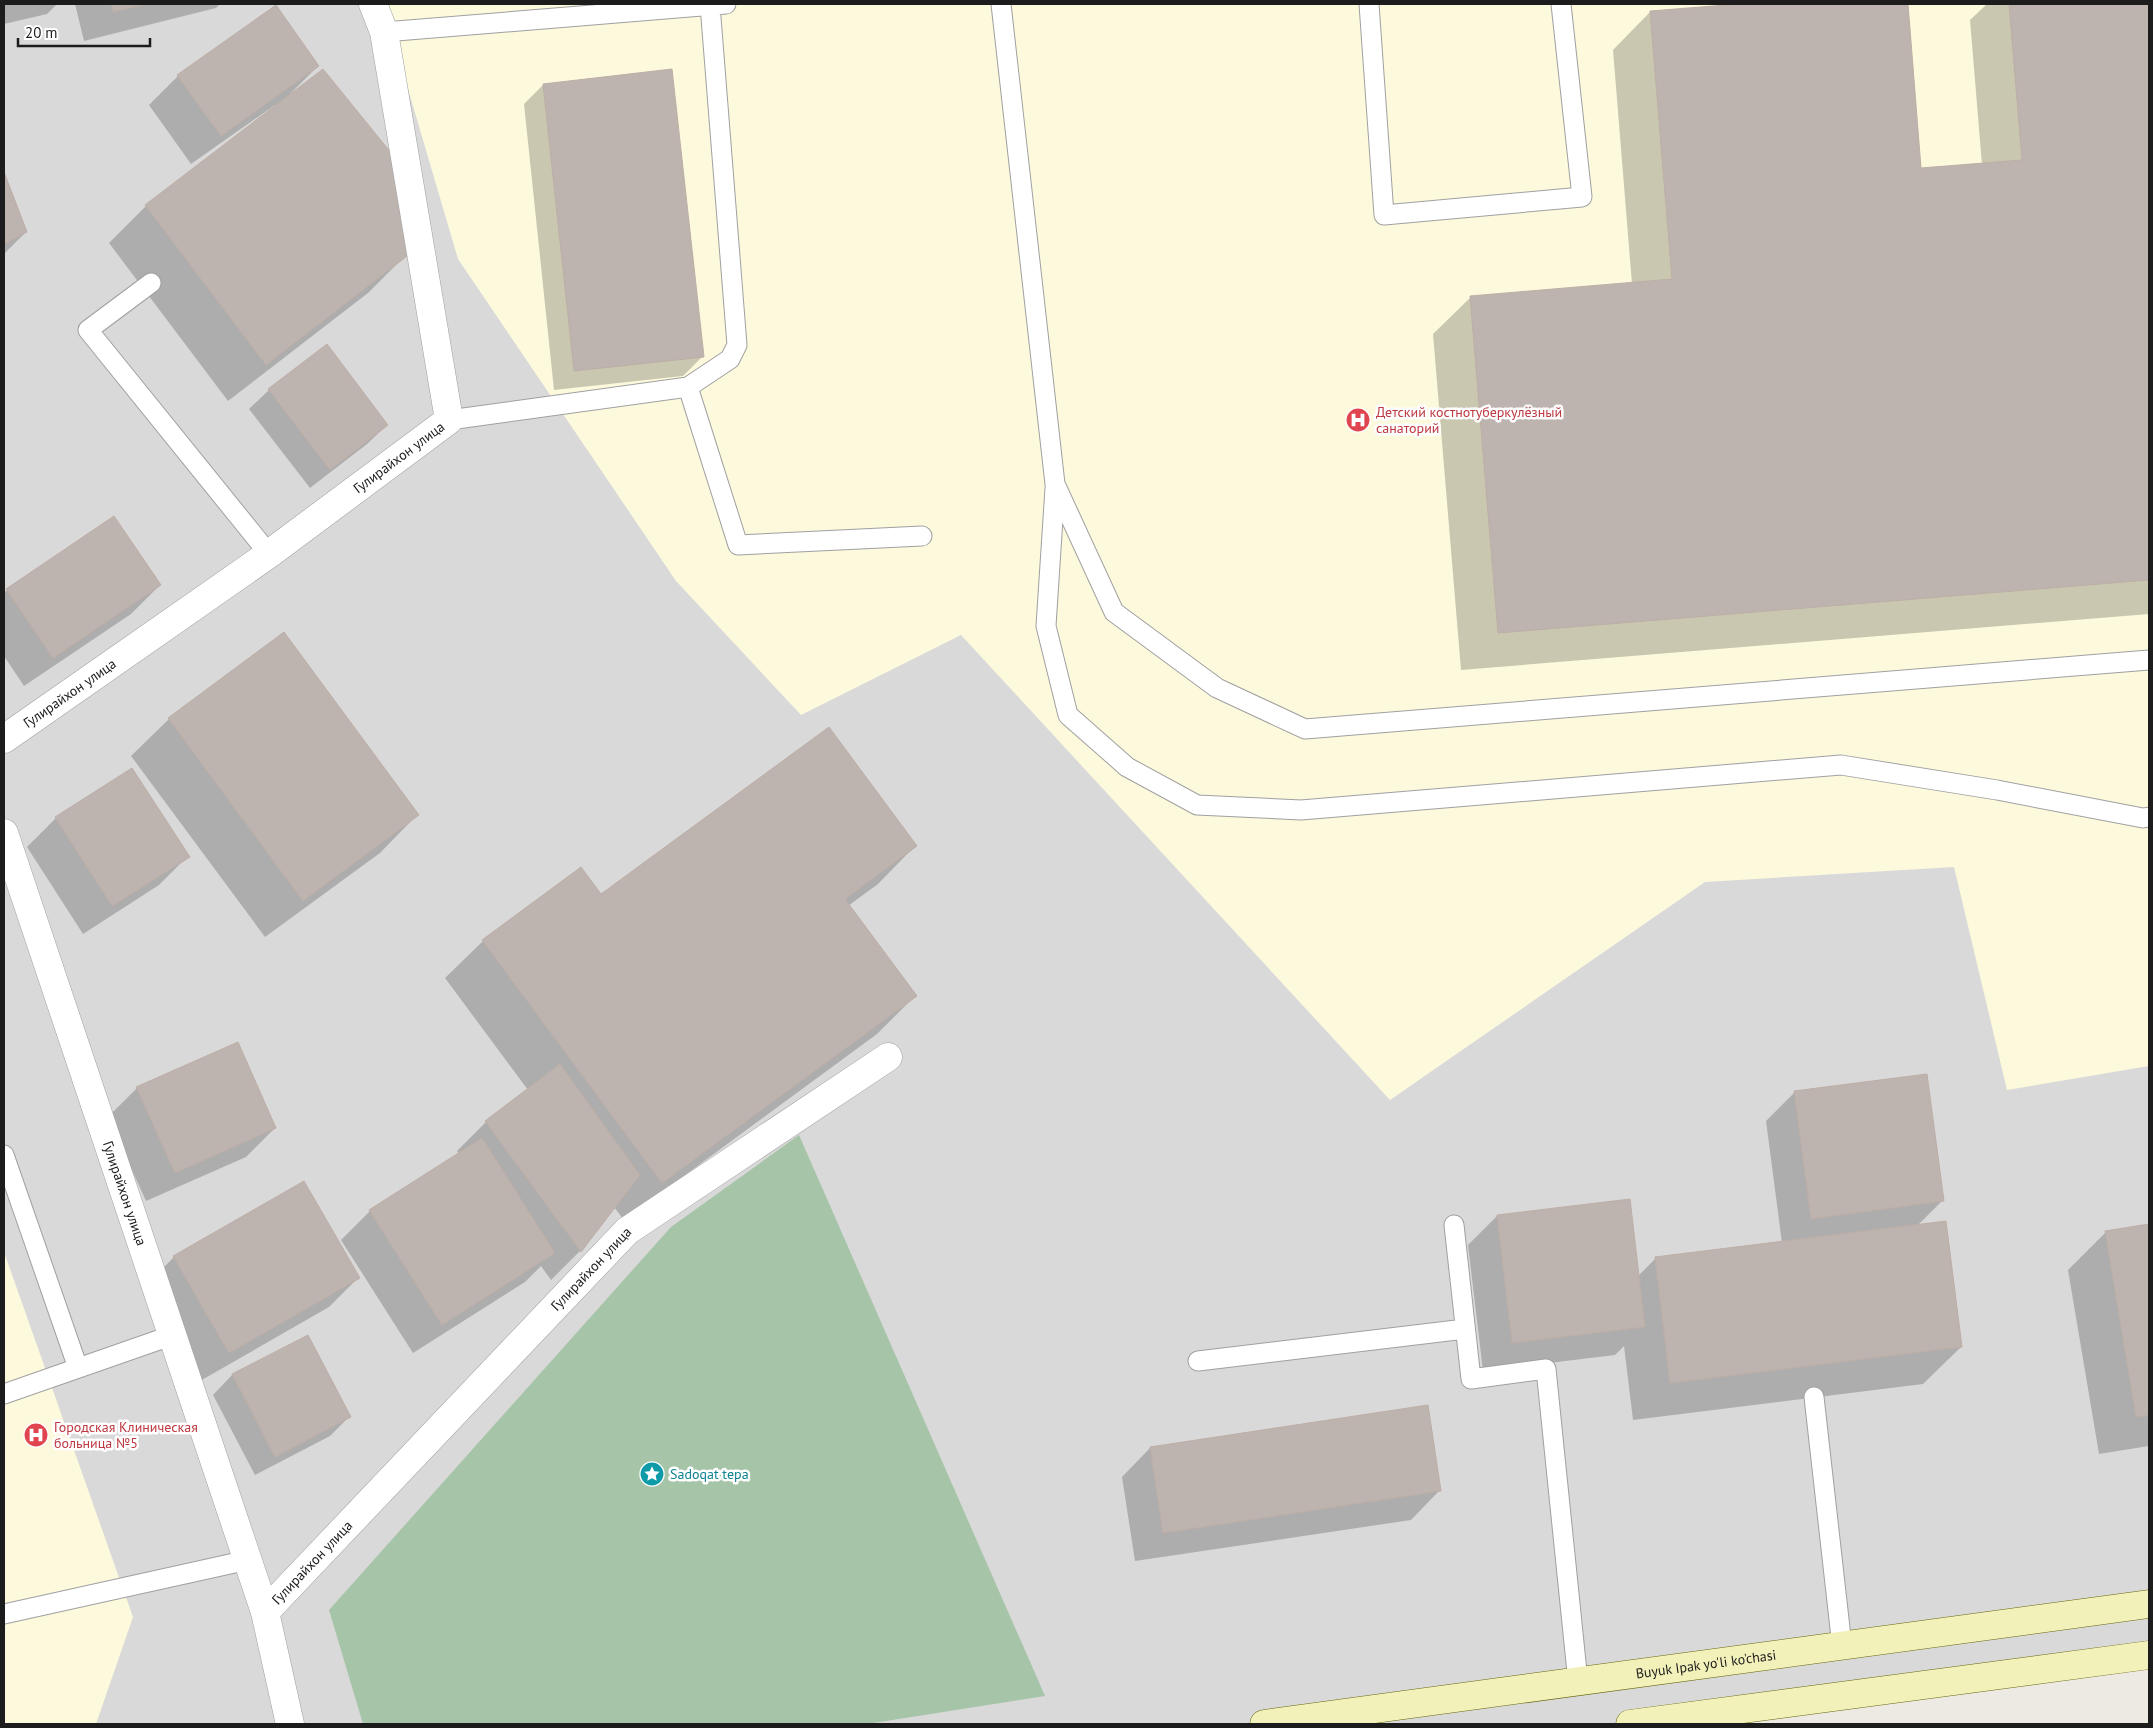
<svg xmlns="http://www.w3.org/2000/svg" width="2153" height="1728" font-family="'PT Sans',sans-serif">
  <style>
    .residential { fill: #dad9d9 }
    .education { fill: #fcf9dd }
    .cemetery { fill: #a6c4a8 }
    .shadow { fill: #0003 }
    .building { fill: #bdb4b0; stroke: #bdaea6 }
    .lines { fill: none; stroke-linecap: round; stroke-linejoin: round }
    .lane-casing { stroke: #a0a0a0; stroke-width: 21 }
    .street-casing { stroke: #a0a0a0; stroke-width: 29 }
    .secondary-casing { stroke: #66680e; stroke-width: 29 }
    .lane { stroke: #fff; stroke-width: 19 }
    .street { stroke: #fff; stroke-width: 28 }
    .secondary { stroke: #f3f1ba; stroke-width: 28 }
    .labels { text-anchor: middle; dominant-baseline: central; stroke-width: 5; stroke-linejoin: round; paint-order: stroke }
    .health-label { font-size: 14px; fill: #be3a42; stroke: #fff; text-anchor: start }
    .street-label { font-size: 14px; fill: #1c1c1c; stroke: #fff }
    .culture-label { font-size: 14px; fill: #0d838f; stroke: #fff; text-anchor: start }
  </style>
  <rect width="100%" height="100%" fill="#ede9e3"/>
  <path class="residential" d="M 4,4 L 2149,4 L 2149,1655 L 1630,1724 L 4,1724 Z"/>
  <path class="education" d="M 383,4 L 2149,4 L 2149,1066 L 2007,1090 L 1954,867 L 1705,882 L 1390,1100 L 961,635 L 801,715 L 676,581 L 458,259 Z
    M 4,1252 L 133,1617 L 96,1724 L 4,1724 Z"/>
  <path class="cemetery" d="M 799,1135 L 1045,1696 L 867,1724 L 363,1724 L 329,1610 L 671,1227 Z"/>
  <path class="shadow" d="M 4,4 L 57,4 L 47,14 L 4,24 Z
    M 75,4 L 220,4 L 216,8 L 84,41 Z
    M 1755,4 L 1907,4 L 1920,170 L 1982,165 L 1970,20 L 1987,4 L 2149,4 L 2149,614 L 1461,670 L 1433,334 L 1471,297 L 1632,284 L 1613,50 L 1650,12 Z
    M 318,66 L 289,95 L 406,255 L 368,293 L 228,401 L 109,243 L 146,206 L 276,106 L 275,105 L 191,164 L 149,105 L 178,76 Z
    M 543,85 L 702,357 L 683,376 L 554,390 L 524,104 Z
    M 4,176 L 26,232 L 4,254 Z
    M 327,346 L 387,425 L 367,444 L 310,488 L 249,409 L 269,390 Z
    M 160,585 L 131,614 L 24,686 L 4,656 L 4,593 L 7,590 Z
    M 169,719 L 417,815 L 380,853 L 265,937 L 131,756 Z
    M 56,818 L 188,856 L 159,885 L 83,934 L 27,847 Z
    M 915,846 L 878,884 L 848,906 L 915,996 L 877,1034 L 624,1220 L 614,1207 L 580,1251 L 551,1280 L 541,1266 L 525,1282 L 413,1353 L 341,1240 L 370,1211 L 459,1154 L 457,1151 L 486,1122 L 528,1090 L 445,978 L 483,941 L 601,896 Z
    M 137,1088 L 275,1128 L 246,1157 L 146,1201 L 108,1117 Z
    M 1795,1092 L 1943,1200 L 1917,1226 L 1961,1347 L 1923,1384 L 1633,1420 L 1624,1346 L 1615,1355 L 1483,1371 L 1468,1245 L 1497,1216 L 1638,1276 L 1655,1259 L 1782,1243 L 1766,1121 Z
    M 2149,1225 L 2149,1446 L 2099,1454 L 2068,1270 L 2106,1232 Z
    M 174,1257 L 358,1278 L 329,1307 L 200,1381 L 145,1286 Z
    M 307,1336 L 349,1417 L 330,1436 L 255,1475 L 213,1395 L 232,1375 Z
    M 1150,1448 L 1439,1491 L 1411,1520 L 1135,1561 L 1122,1477 Z"/>
  <path class="building" d="M 111,4 L 148,4 L 113,12 Z
    M 1739,4 L 1908,4 L 1921,168 L 2022,160 L 2009,4 L 2149,4 L 2149,580 L 1498,633 L 1470,296 L 1672,279 L 1650,11 Z
    M 276,5 L 319,66 L 221,136 L 177,75 Z
    M 323,69 L 392,154 L 407,256 L 266,365 L 145,205 Z
    M 672,69 L 704,357 L 574,371 L 543,84 Z
    M 4,172 L 27,232 L 4,244 Z
    M 327,344 L 388,425 L 330,470 L 268,389 Z
    M 114,516 L 161,585 L 53,658 L 6,589 Z
    M 284,632 L 419,815 L 303,901 L 168,718 Z
    M 829,727 L 917,846 L 845,899 L 917,996 L 662,1183 L 482,940 L 581,867 L 601,894 Z
    M 132,768 L 190,857 L 112,906 L 55,817 Z
    M 238,1042 L 276,1128 L 175,1173 L 136,1087 Z
    M 560,1064 L 640,1175 L 581,1252 L 485,1121 Z
    M 1927,1074 L 1944,1201 L 1811,1219 L 1794,1091 Z
    M 482,1138 L 555,1253 L 442,1325 L 369,1210 Z
    M 304,1181 L 360,1278 L 229,1353 L 173,1256 Z
    M 1630,1199 L 1645,1327 L 1512,1343 L 1497,1215 Z
    M 1946,1221 L 1962,1347 L 1670,1383 L 1655,1257 Z
    M 2149,1224 L 2149,1415 L 2136,1417 L 2105,1231 Z
    M 308,1335 L 351,1417 L 275,1457 L 232,1374 Z
    M 1428,1405 L 1441,1491 L 1163,1533 L 1150,1447 Z"/>
  <g class="lines">
    <defs>
      <path id="lane" d="M 1001,4 L 1055,484 L 1114,612 L 1217,688 L 1305,729 L 2149,660
        M 1369,4 L 1384,215 L 1582,197 L 1561,4
        M 384,32 L 726,4
        M 151,283 L 88,330 L 269,554
        M 688,387 L 730,359 L 737,345 L 710,5
        M 449,420 L 688,387 L 738,545 L 922,536
        M 1055,488 L 1046,626 L 1068,715 L 1127,767 L 1197,805 L 1301,810 L 1841,765 L 1997,790 L 2143,818 L 2149,817
        M 4,1155 L 78,1368
        M 1454,1225 L 1471,1379 L 1546,1369 L 1578,1682
        M 1198,1361 L 1465,1329
        M 4,1394 L 173,1335
        M 1814,1397 L 1842,1646
        M 4,1614 L 248,1560"/>
      <g id="street">
        <path id="s1" d="M 4,739 L 269,554 L 449,420 L 384,32 L 373,4"/>
        <path id="s2" d="M 4,833 L 265,1612 L 627,1231 L 888,1057"/>
        <path d="M 265,1612 L 290,1724"/>
      </g>
      <g id="secondary">
        <path id="s3" d="M 1264,1724 L 2149,1604"/>
        <path d="M 1630,1724 L 2149,1655"/>
      </g>
    </defs>
    <use href="#lane" class="lane-casing"/>
    <use href="#street" class="street-casing"/>
    <use href="#secondary" class="secondary-casing"/>
    <use href="#lane" class="lane"/>
    <use href="#street" class="street"/>
    <use href="#secondary" class="secondary"/>
  </g>
  <defs>
    <symbol id="hospital-disc" viewBox="-11 -11 22 22"><circle r="9.5" fill="#e0444e" stroke="#fff"/><path d="M-5-5h3v3.5h4V-5h3V5h-3V1.5h-4V5h-3Z" fill="#fff"/></symbol>
    <symbol id="sight-disc" viewBox="-11 -11 22 22"><circle r="9.5" fill="#0f9aa8" stroke="#fff"/><path d="M0-6L1.8-2.2L6-1.7L2.9 1.2L3.7 5.4L0 3.3L-3.7 5.4L-2.9 1.2L-6-1.7L-1.8-2.2Z" fill="#fff"/></symbol>
  </defs>
  <g fill-rule="evenodd">
    <use href="#hospital-disc" x="1344" y="406" width="28" height="28"/>
    <use href="#hospital-disc" x="22" y="1421" width="28" height="28"/>
    <use href="#sight-disc" x="638" y="1460" width="28" height="28"/>
  </g>
  <g class="labels">
    <g class="health-label">
      <text x="1376" y="412">Детский костнотуберкулёзный<tspan x="1376" dy="16">санаторий</tspan></text>
      <text x="54" y="1427">Городская Клиническая<tspan x="54" dy="16">больница №5</tspan></text>
    </g>
    <g class="street-label">
      <text stroke="none"><textPath href="#s1" startOffset="485">Гулирайхон улица</textPath></text>
      <text stroke="none"><textPath href="#s1" startOffset="80">Гулирайхон улица</textPath></text>
      <text stroke="none"><textPath href="#s2" startOffset="380">Гулирайхон улица</textPath></text>
      <text stroke="none"><textPath href="#s2" startOffset="1295">Гулирайхон улица</textPath></text>
      <text stroke="none"><textPath href="#s2" startOffset="890">Гулирайхон улица</textPath></text>
      <text stroke="none"><textPath href="#s3" startOffset="446">Buyuk Ipak yo'li ko'chasi</textPath></text>
    </g>
    <g class="culture-label">
      <text x="670" y="1474">Sadoqat tepa</text>
    </g>
  </g>
  <rect width="2153" height="1728" fill="none" stroke="#1c1c1c" stroke-width="10"/>
  <path d="M18 38v8h132v-8" fill="none" stroke="#1c1c1c" stroke-width="2.5"/>
  <text x="25" y="38" font-size="15" fill="#1c1c1c" stroke="#ffffff" stroke-width="4" paint-order="stroke">20 m</text>
</svg>
